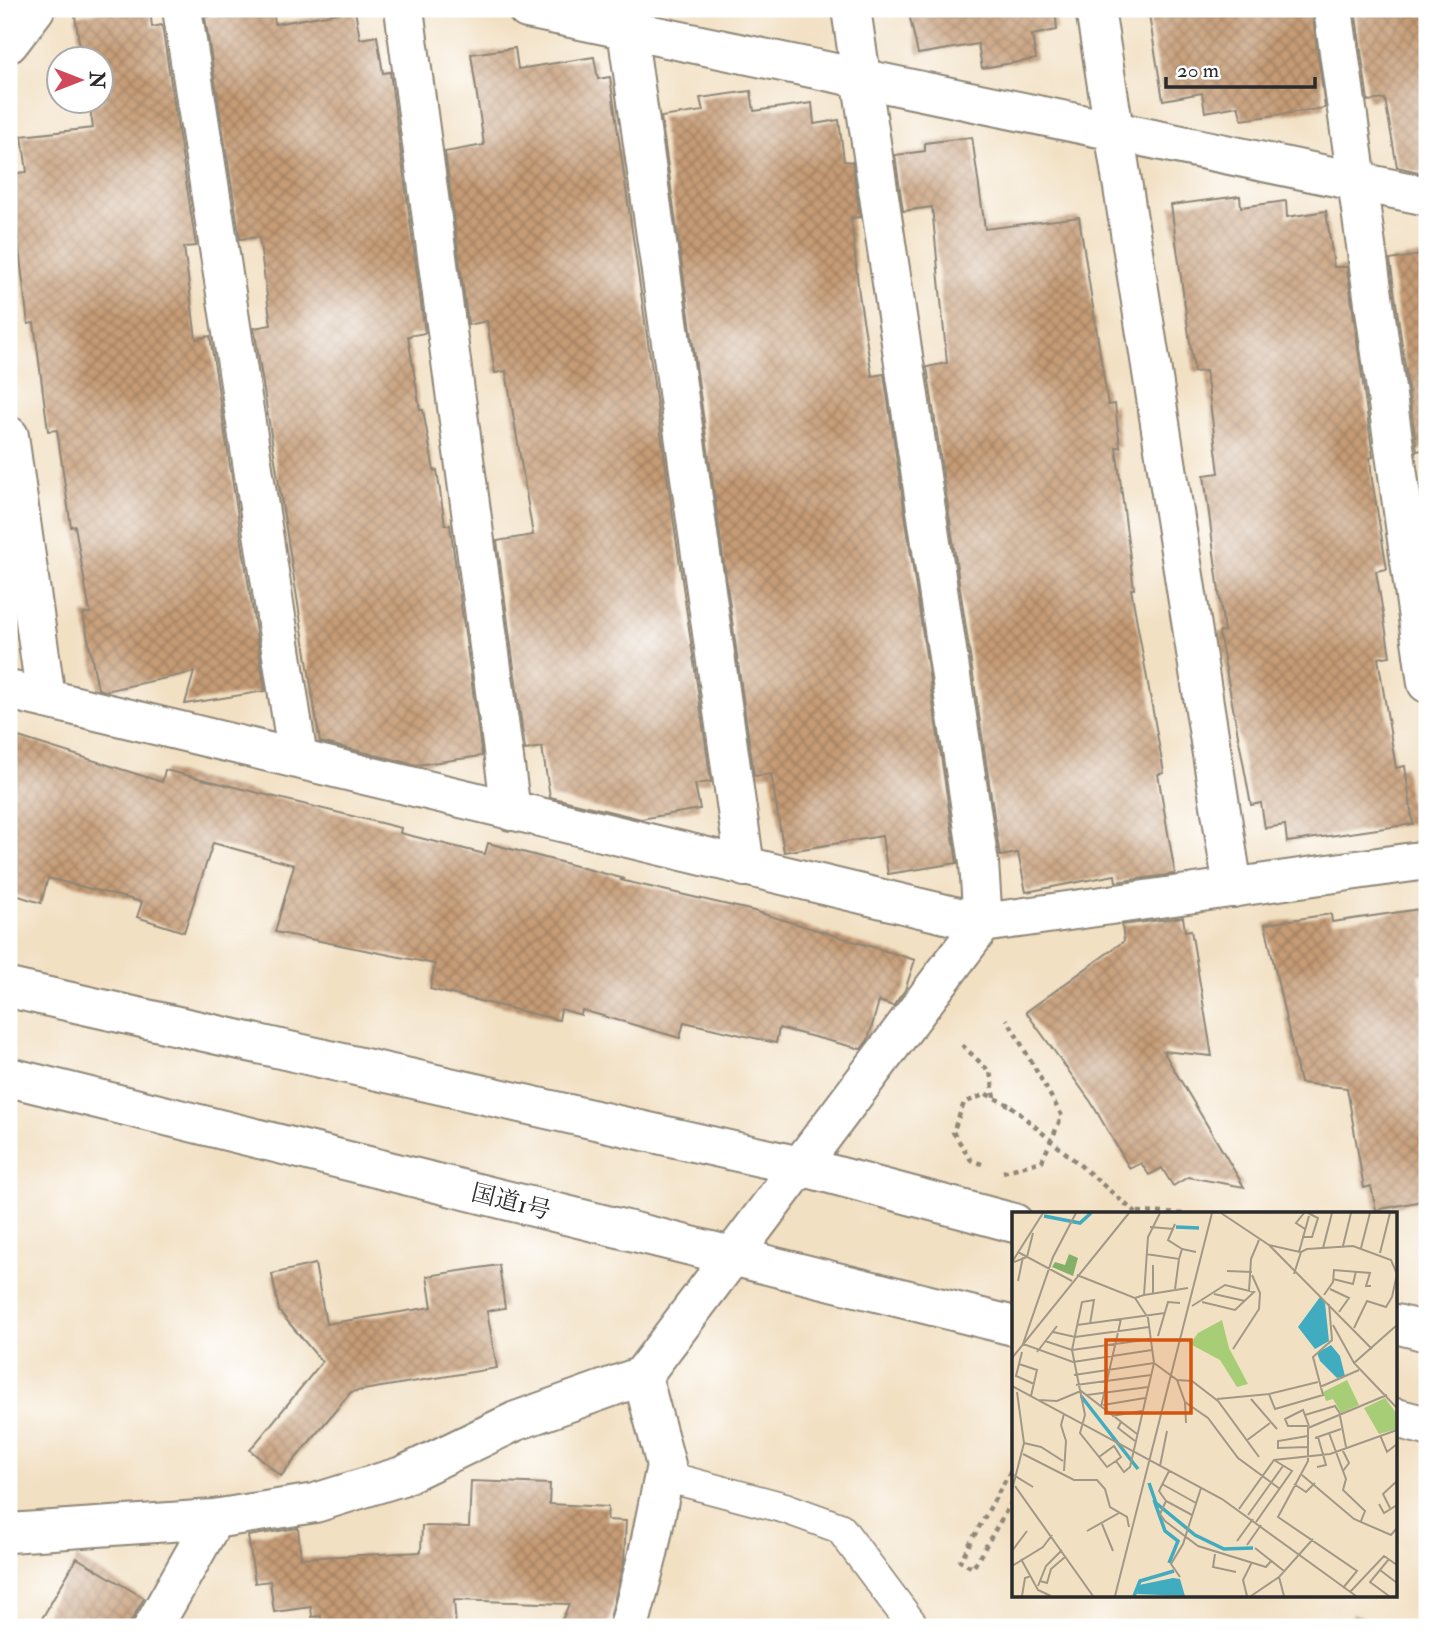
<svg xmlns="http://www.w3.org/2000/svg" width="1436" height="1636" font-family="'IM FELL Double Pica','Noto Serif JP',serif">
  <style>
    .grass { fill: url(#grass-tufts); stroke: #697c51; stroke-width: 2 }
    .building { fill: url(#building-cross-hatch) }
    .lines { fill: none; stroke-linecap: round; stroke-linejoin: round }
    .service-casing { stroke: #8e8677; stroke-width: 33 }
    .minor-casing { stroke: #8e8677; stroke-width: 42 }
    .trunk-casing { stroke: #8e8677; stroke-width: 42 }
    .path { stroke: #8e8677; stroke-width: 4.5; stroke-dasharray: 5 5; stroke-linecap: butt }
    .service { stroke: #fff; stroke-width: 30 }
    .minor { stroke: #fff; stroke-width: 38 }
    .trunk { stroke: #fff; stroke-width: 38 }
    .path-bridge { stroke: #8e8677; stroke-width: 4.5; stroke-dasharray: 5 5; stroke-linecap: butt }
    .labels { text-anchor: middle; dominant-baseline: central; stroke-width: 5; stroke-linejoin: round; paint-order: stroke }
    .street-label { font-size: 24px; fill: #2b2b2b; stroke: #fff }
    .inset-river { fill: none; stroke: #41abc0; stroke-width: 3.5 }
    .inset-road { fill: none; stroke: #a29886; stroke-width: 2 }
    .view { fill: #d5540f; fill-opacity: 0.15; stroke: #d5540f; stroke-width: 3.5 }
    .inset-edge { fill: none; stroke: #2b2b2b; stroke-width: 3.5 }
  </style>
  <defs>
    <pattern id="grass-tufts" width="24" height="20" patternUnits="userSpaceOnUse" patternTransform="scale(1.75)"><rect width="24" height="20" fill="#a7cd77"/><path d="M3 7l-1-3M5 7V3M7 7l1-3M15 17l-1-3M17 17v-4M19 17l1-3" fill="none" stroke="#90b067"/></pattern>
    <pattern id="building-cross-hatch" width="8" height="8" patternUnits="userSpaceOnUse" patternTransform="scale(1.75)"><rect width="8" height="8" fill="#c69c76"/><path d="M0 0l8 8M0 8l8-8" fill="none" stroke="#a17f61"/></pattern>
  </defs>
  <rect width="100%" height="100%" fill="#fff"/>
  <filter id="ink" filterUnits="userSpaceOnUse"><feTurbulence type="fractalNoise" baseFrequency=".0143" numOctaves="2"/><feDisplacementMap in="SourceGraphic" scale="14" xChannelSelector="R" yChannelSelector="G"/><feConvolveMatrix kernelMatrix="1 2 1 2 8 2 1 2 1" color-interpolation-filters="sRGB"/></filter>
  <filter id="wash" filterUnits="userSpaceOnUse"><feTurbulence type="fractalNoise" baseFrequency=".00686" numOctaves="4" result="noise"/><feDisplacementMap in="SourceGraphic" scale="28" xChannelSelector="R" yChannelSelector="G"/><feGaussianBlur stdDeviation="1.57" result="paint"/><feColorMatrix in="noise" values="0 0 0 0 0 0 0 0 0 0 0 0 0 0 0 0 0 1.4 0 .05"/><feComposite in="paint" operator="in"/></filter>
  <g filter="url(#wash)">
    <rect width="100%" height="100%" fill="#f2e0c3"/>
    <path class="grass" d="M 1354,1615 L 1390,1627 L 1346,1627 Z"/>
    <g id="blocks">
      <path class="building" d="M 100,9 L 150,9 L 152,27 L 162,25 L 196,246 L 184,247 L 196,339 L 210,336 L 265,691 L 185,704 L 194,672 L 105,691 L 98,689 L 83,614 L 90,613 L 75,526 L 71,527 L 57,430 L 48,431 L 34,323 L 28,324 L 10,174 L 27,172 L 22,136 L 93,128 L 89,102 L 102,102 L 102,60 L 82,60 L 75,16 L 100,12 Z
        M 254,9 L 273,9 L 275,24 L 355,10 L 360,39 L 377,36 L 383,73 L 390,72 L 425,333 L 408,336 L 420,410 L 423,410 L 434,471 L 437,470 L 445,525 L 450,525 L 482,756 L 417,765 L 320,742 L 254,328 L 271,325 L 259,237 L 240,239 L 205,17 Z
        M 908,9 L 1055,9 L 1057,30 L 1032,35 L 1036,59 L 982,68 L 978,44 L 918,54 Z
        M 1148,9 L 1312,9 L 1325,108 L 1242,120 L 1238,106 L 1205,112 L 1202,93 L 1163,100 Z
        M 1355,9 L 1427,9 L 1427,174 L 1397,167 L 1385,99 L 1368,101 Z
        M 515,48 L 518,69 L 594,57 L 598,79 L 610,77 L 711,782 L 695,784 L 700,809 L 641,819 L 550,797 L 542,747 L 525,750 L 497,541 L 533,535 L 506,371 L 495,373 L 487,321 L 468,325 L 445,152 L 484,145 L 471,54 Z
        M 751,91 L 754,111 L 812,103 L 814,124 L 839,120 L 844,161 L 852,162 L 860,217 L 851,218 L 859,294 L 872,376 L 884,374 L 957,863 L 888,874 L 882,836 L 784,852 L 771,774 L 754,776 L 661,117 L 703,111 L 700,98 Z
        M 972,137 L 985,229 L 1079,217 L 1108,405 L 1115,404 L 1120,447 L 1116,447 L 1134,589 L 1131,589 L 1164,773 L 1158,774 L 1175,874 L 1116,882 L 1115,875 L 1026,892 L 1018,853 L 1000,856 L 927,367 L 947,363 L 932,207 L 903,211 L 895,155 L 925,151 L 925,143 Z
        M 1240,196 L 1241,207 L 1286,201 L 1287,217 L 1326,211 L 1334,267 L 1347,267 L 1373,457 L 1370,458 L 1372,480 L 1387,569 L 1376,571 L 1390,656 L 1378,658 L 1396,768 L 1405,766 L 1413,824 L 1287,842 L 1285,825 L 1265,828 L 1261,803 L 1251,805 L 1219,632 L 1224,631 L 1204,475 L 1219,473 L 1206,371 L 1194,372 L 1171,205 Z
        M 1427,254 L 1427,449 L 1417,451 L 1390,260 Z
        M 9,734 L 162,782 L 165,770 L 401,828 L 400,833 L 485,854 L 488,843 L 625,879 L 620,880 L 754,911 L 915,960 L 905,990 L 893,1006 L 879,1001 L 868,1040 L 861,1049 L 779,1028 L 776,1043 L 684,1022 L 680,1038 L 582,1010 L 581,1015 L 561,1009 L 559,1020 L 430,989 L 435,964 L 275,932 L 294,865 L 213,843 L 184,932 L 137,917 L 142,902 L 48,878 L 41,903 L 9,893 Z
        M 1427,908 L 1427,973 L 1419,974 L 1427,1027 L 1427,1200 L 1376,1210 L 1371,1186 L 1364,1188 L 1347,1088 L 1300,1083 L 1265,924 L 1331,914 L 1332,922 Z
        M 1183,917 L 1185,931 L 1191,930 L 1212,1056 L 1163,1051 L 1244,1187 L 1188,1177 L 1173,1186 L 1162,1168 L 1149,1175 L 1141,1163 L 1130,1169 L 1091,1102 L 1026,1012 L 1124,941 L 1122,925 Z
        M 315,1264 L 326,1324 L 432,1307 L 427,1276 L 499,1265 L 505,1308 L 487,1311 L 497,1368 L 351,1392 L 281,1476 L 250,1450 L 322,1362 L 279,1311 L 272,1274 Z
        M 471,1481 L 550,1484 L 549,1504 L 608,1507 L 607,1520 L 626,1521 L 624,1561 L 608,1627 L 559,1627 L 569,1604 L 454,1600 L 456,1627 L 322,1627 L 321,1616 L 312,1617 L 311,1607 L 274,1612 L 270,1581 L 255,1583 L 248,1536 L 298,1528 L 301,1558 L 421,1552 L 422,1526 L 469,1527 Z
        M 77,1558 L 144,1598 L 128,1627 L 37,1627 Z"/>
    </g>
  </g>
  <g filter="url(#ink)">
    <use href="#blocks" fill-opacity="0" stroke="#8e8677" stroke-width="2"/>
    <g class="lines">
      <defs>
        <path id="service" d="M 664,1476 L 785,1508 L 840,1528 L 914,1627"/>
        <path id="minor" d="M 182,9 L 298,759
          M 404,9 L 511,811
          M 527,9 L 1427,196
          M 624,9 L 745,867
          M 1095,9 L 1233,888
          M 1333,9 L 1427,683
          M 9,43 L 35,9
          M 9,436 L 46,699
          M 9,690 L 983,923 L 1427,860
          M 9,1533 L 214,1519
          M 153,1627 L 214,1519 L 315,1503 L 402,1476 L 516,1421 L 642,1376 L 983,923 L 979,863 L 851,9
          M 629,1627 L 648,1554 L 666,1465 L 642,1376"/>
        <path id="trunk" d="M 9,988 L 800,1166 L 1014,1223
          M 9,1077 L 1014,1326
          M 1396,1324 L 1427,1332
          M 1396,1418 L 1427,1426"/>
      </defs>
      <use href="#service" class="service-casing"/>
      <use href="#minor" class="minor-casing"/>
      <use href="#trunk" class="trunk-casing"/>
      <path class="path" d="M 962,1045 L 990,1072 L 995,1098
        M 982,1164 L 971,1160 L 953,1132 L 964,1103 L 986,1094 L 1011,1106
        M 1003,1172 L 1042,1161 L 1062,1116 L 1007,1019
        M 1138,1212 L 1184,1214
        M 1012,1501 L 973,1568 L 960,1561 L 1014,1465"/>
      <use href="#service" class="service"/>
      <use href="#minor" class="minor"/>
      <use href="#trunk" class="trunk"/>
      <path class="path-bridge" d="M 1011,1106 L 1137,1214"/>
    </g>
  </g>
  <g class="labels">
    <g class="street-label">
      <text transform="translate(511 1202) rotate(14)">国道1号</text>
    </g>
  </g>
  <g transform="translate(1012 1212)">
    <rect width="385" height="385" fill="#f2e0c3"/>
    <path d="M 210,108 L 217,136 L 236,172 L 225,175 L 208,148 L 178,132 L 186,121 Z" fill="#a7cd77"/>
    <path d="M 57,42 L 66,46 L 61,64 L 40,55 L 43,50 L 53,53 Z" fill="#85b068"/>
    <path d="M 335,168 L 347,193 L 329,201 L 321,187 L 314,189 L 311,180 ZM 373,186 L 385,202 L 385,217 L 367,222 L 352,196 Z" fill="#a7cd77"/>
    <path d="M 308,85 L 313,91 L 317,129 L 303,137 L 286,115 ZM 319,133 L 328,144 L 333,164 L 325,166 L 308,149 L 305,141 ZM 161,366 L 168,367 L 173,384 L 125,382 L 127,373 Z" fill="#41abc0"/>
    <path class="inset-river" d="M 32,4 L 68,11 L 79,1M 164,15 L 187,16M 69,184 L 126,257M 137,271 L 144,291 L 183,323 L 212,337 L 241,336M 142,288 L 153,319 L 166,329 L 157,351M 122,384 L 128,369 L 162,359"/>
    <path class="inset-road" d="M 64,1 L 41,45 L 11,132 L 61,150 L 140,138M 209,1 L 257,33 L 360,137M 292,1 L 284,11 L 293,17M 163,12 L 156,28 L 170,37M 138,15 L 162,17M 290,25 L 300,25 L 306,6 L 296,1M 257,33 L 288,40M 331,34 L 339,1M 311,36 L 320,1M 349,36 L 358,1M 6,40 L 60,69M 287,40 L 297,4M 368,41 L 378,1M 134,42 L 167,47 L 170,37 L 184,40M 0,50 L 31,1M 2,50 L 15,45 L 21,21M 215,59 L 240,60M 282,62 L 289,40 L 295,37 L 341,34 L 379,48 L 385,62 L 380,85 L 374,95 L 355,89 L 342,116M 65,63 L 123,86 L 136,106 L 142,151 L 118,255 L 112,260 L 104,249 L 95,255 L 68,221 L 73,203 L 60,138 L 70,90 L 82,88 L 78,112M 321,67 L 341,72 L 344,59M 6,69 L 11,45M 163,77 L 167,47M 318,77 L 337,86 L 327,100M 237,79 L 239,47 L 247,28M 141,81 L 141,53M 202,82 L 233,89M 132,83 L 176,76M 312,83 L 321,70 L 322,58 L 358,61 L 354,74 L 359,74M 123,86 L 132,83 L 136,25 L 148,1M 180,94 L 213,73 L 242,80 L 223,98 L 190,90M 65,113 L 153,101M 321,113 L 342,151 L 385,196M 41,120 L 63,125 L 137,115M 146,124 L 156,90 L 168,91M 33,129 L 60,138 L 139,127M 221,137 L 247,97 L 248,81 L 240,63M 10,140 L 4,164 L 22,172M 25,140 L 45,114M 0,146 L 117,1M 342,151 L 385,113M 7,152 L 25,158 L 19,184M 62,163 L 142,151 L 165,168 L 173,190 L 196,206 L 226,246 L 268,277M 165,168 L 180,169 L 206,189 L 247,245M 64,173 L 139,163M 0,174 L 210,287 L 344,384M 308,175 L 347,158M 257,182 L 306,170M 75,183 L 136,175M 205,187 L 257,182 L 263,197 L 311,183 L 301,145 L 320,128 L 317,92M 239,187 L 265,217M 26,188 L 45,189 L 69,179 L 125,222M 173,190 L 174,211M 91,193 L 133,186M 89,195 L 109,107M 293,203 L 323,194 L 329,203M 100,204 L 130,199M 328,204 L 334,235M 109,210 L 106,216 L 123,229M 296,214 L 276,214 L 273,207 L 291,198 L 297,214M 317,221 L 334,267 L 331,278 L 353,299 L 349,309M 368,223 L 375,240 L 385,232M 296,224 L 266,229 L 266,236 L 296,235M 303,226 L 329,217M 234,229 L 258,211M 12,231 L 29,235 L 51,249M 330,237 L 337,251 L 331,259M 11,242 L 62,268 L 85,268 L 93,277 L 98,295 L 115,305 L 117,315M 87,245 L 102,234 L 109,245 L 104,249M 148,254 L 155,219M 305,255 L 314,253 L 306,225M 52,259 L 54,229 L 49,213 L 52,202M 157,259 L 147,279 L 154,289 L 180,303M 0,262 L 21,275M 290,263 L 342,307 L 379,323 L 385,316M 150,272 L 184,291M 282,272 L 294,280 L 303,271M 3,274 L 81,384M 0,278 L 12,231 L 5,180M 154,289 L 148,302 L 153,309 L 186,334 L 254,355 L 259,349M 367,292 L 372,301 L 385,293M 378,296 L 371,282 L 385,269M 227,297 L 262,248 L 318,242 L 385,218M 236,303 L 271,254M 244,310 L 280,259 L 262,248M 90,312 L 101,339M 75,319 L 107,301M 225,329 L 241,307M 235,333 L 249,313M 243,336 L 272,359M 0,339 L 15,319M 203,342 L 201,355 L 224,360M 9,347 L 26,378 L 39,384M 0,354 L 31,335 L 40,323M 368,358 L 385,371M 168,365 L 159,352 L 171,332 L 189,276M 28,369 L 35,371 L 39,357 L 53,345M 26,374 L 34,354 L 50,338M 331,376 L 345,359 L 266,305 L 296,249 L 296,216 L 375,183M 338,380 L 372,344 L 385,353M 10,384 L 13,366 L 19,364M 103,384 L 200,1M 235,384 L 231,368 L 240,350M 239,384 L 267,365M 272,384 L 267,365 L 301,327M 377,384 L 358,370 L 377,347"/>
    <path class="view" d="M 94,128 L 179,128 L 179,201 L 94,201 Z"/>
    <rect width="385" height="385" class="inset-edge"/>
  </g>
  <rect width="1436" height="1636" fill="none" stroke="#fff" stroke-width="35"/>
  <g transform="translate(80 80) rotate(90)"><circle r="33" fill="#ffffff" stroke="#aaaaaa" stroke-width="2"/>
  <path d="M0-5L12 26L0 18L-12 26Z" fill="#d1495b"/>
  <text y="-10" font-size="19" font-weight="bold" text-anchor="middle" fill="#2b2b2b">N</text>
  </g>
  <path d="M1166 77v10h149v-10" fill="none" stroke="#2b2b2b" stroke-width="3.5"/>
  <text x="1177" y="77" font-size="21" fill="#2b2b2b" stroke="#ffffff" stroke-width="5" paint-order="stroke">20 m</text>
</svg>
